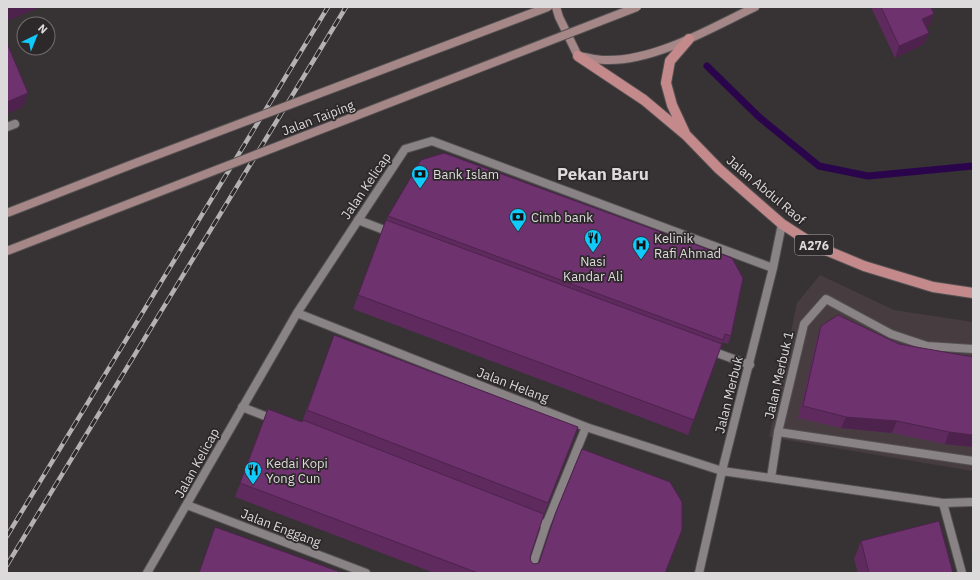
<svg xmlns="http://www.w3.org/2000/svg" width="980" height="580" font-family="'IBM Plex Sans',sans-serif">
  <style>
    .built { fill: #473d40 }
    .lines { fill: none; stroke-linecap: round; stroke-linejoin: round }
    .stream { stroke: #2b054c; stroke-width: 7 }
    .lane-casing { stroke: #535051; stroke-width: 10 }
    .street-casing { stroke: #535051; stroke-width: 10 }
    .secondary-casing { stroke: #535051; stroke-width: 10 }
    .primary-casing { stroke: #535051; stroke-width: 12 }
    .lane { stroke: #898385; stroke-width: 8 }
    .street { stroke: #898385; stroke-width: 8 }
    .secondary { stroke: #a68788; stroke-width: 8 }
    .primary { stroke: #c48a8b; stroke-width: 10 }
    .rail-casing { stroke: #b4b1b2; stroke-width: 4.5 }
    .rail { stroke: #2d282a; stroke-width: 3; stroke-dasharray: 9; stroke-linecap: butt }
    .secondary-bridge-casing { stroke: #535051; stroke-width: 10; stroke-linecap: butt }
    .secondary-bridge { stroke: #a68788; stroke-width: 8 }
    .wall { fill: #5f2b5f }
    .shaded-wall { fill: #4d234d }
    .building { fill: #6e326e; stroke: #4d234d }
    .labels { text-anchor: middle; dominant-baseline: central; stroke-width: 3.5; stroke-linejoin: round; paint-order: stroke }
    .shield { fill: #2d282a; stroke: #a8a5a6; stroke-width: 1 }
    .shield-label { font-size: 12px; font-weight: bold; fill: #dddadb }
    .street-label { font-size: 13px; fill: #dddadb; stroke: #2d282a }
    .poi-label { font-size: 13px; fill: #dddadb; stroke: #2d282a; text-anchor: start }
    .district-label { font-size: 17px; font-weight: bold; fill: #dddadb; stroke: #2d282a }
  </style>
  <rect width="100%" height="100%" fill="#373234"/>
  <path class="built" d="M 820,275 L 894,310 L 973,322 L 973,471 L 769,437 L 797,303 Z"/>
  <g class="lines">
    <path class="stream" d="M 707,66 L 759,117 L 819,166 L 868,176 L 973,166"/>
    <defs>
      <path id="lane" d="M 7,127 L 15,124
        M 358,220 L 392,233
        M 709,350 L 750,365
        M 242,407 L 275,420
        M 778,432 L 973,461
        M 943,503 L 962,573
        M 532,519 L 546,525
        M 530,573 L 546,525 L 586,427"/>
      <path id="street" d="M 297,313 L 586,427 L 722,471 L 943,503 L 973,502
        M 771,478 L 778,432 L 804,324 L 826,299 L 891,334 L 927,346 L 973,349
        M 187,505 L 366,573
        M 147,573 L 297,313 L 405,149 L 432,141 L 773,268
        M 699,573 L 722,471 L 773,268 L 782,224"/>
      <path id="secondary" d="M 556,7 L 559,17 L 578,56 C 587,57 596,60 605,60 C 654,62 711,28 755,7"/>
      <path id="primary" d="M 578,56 L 644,100 L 687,136 L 719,169 L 782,224 L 816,246 L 864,266 L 933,287 L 973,293
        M 685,133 L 672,105 L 666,83 L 670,61 L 689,39"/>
    </defs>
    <use href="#lane" class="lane-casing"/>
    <use href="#street" class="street-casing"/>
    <use href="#secondary" class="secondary-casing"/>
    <use href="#primary" class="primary-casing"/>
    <use href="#lane" class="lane"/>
    <use href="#street" class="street"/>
    <use href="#secondary" class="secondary"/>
    <use href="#primary" class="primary"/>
    <defs>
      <path id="rail" d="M 7,536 L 328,7
        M 7,565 L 346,7"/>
    </defs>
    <use href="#rail" class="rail-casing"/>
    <use href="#rail" class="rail"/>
    <defs>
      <path id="secondary-bridge" d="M 7,213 L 133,164 L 548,7
        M 7,251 L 637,7"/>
    </defs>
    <use href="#secondary-bridge" class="secondary-bridge-casing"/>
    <use href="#secondary-bridge" class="secondary-bridge"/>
  </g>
  <path class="wall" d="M 871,7 L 931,7 L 930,25 L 926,27 L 924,44 L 895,58 Z
    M 388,216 L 731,336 L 728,344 L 722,342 L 688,435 L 353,309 Z
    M 821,326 L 973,447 L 945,444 L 892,433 L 841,428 L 798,418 L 817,338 Z
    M 334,335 L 573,441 L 543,517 L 530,557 L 531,562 L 534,564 L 539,563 L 540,561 L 556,512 L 666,573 L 434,573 L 235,497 L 268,409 L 302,422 Z
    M 861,541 L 953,573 L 858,573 L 854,559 Z"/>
  <path class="shaded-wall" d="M 11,7 L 41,7 L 7,21 L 7,9 Z
    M 934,14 L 930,25 L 918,31 L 922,19 Z
    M 929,33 L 924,44 L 895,58 L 899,46 Z
    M 28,93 L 23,107 L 7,114 L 7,102 Z
    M 846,417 L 897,421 L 892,433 L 841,428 Z
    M 949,432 L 973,435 L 973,447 L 945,444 Z"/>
  <path class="building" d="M 881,7 L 931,7 L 934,14 L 922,19 L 929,33 L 899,46 Z
    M 7,43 L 28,93 L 7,102 Z
    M 444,153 L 732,258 L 743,278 L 731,336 L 725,334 L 723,340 L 388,216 L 421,160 Z
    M 386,220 L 722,344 L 694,420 L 358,295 Z
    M 838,315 L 899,344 L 973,357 L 973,435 L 949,432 L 897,421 L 846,417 L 803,406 L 821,326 Z
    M 334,335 L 578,427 L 548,503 L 307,410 Z
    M 268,409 L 302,422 L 303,420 L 544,514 L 530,557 L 531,562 L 534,564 L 539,563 L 556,512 L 582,449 L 670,482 L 682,502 L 682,530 L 665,573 L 478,573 L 240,483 Z
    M 939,521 L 953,573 L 869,573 L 861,541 Z
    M 215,527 L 343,573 L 199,573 Z"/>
  <defs>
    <symbol id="bank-pin" viewBox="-11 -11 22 30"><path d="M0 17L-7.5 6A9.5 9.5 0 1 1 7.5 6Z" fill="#10cafa" stroke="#2d282a"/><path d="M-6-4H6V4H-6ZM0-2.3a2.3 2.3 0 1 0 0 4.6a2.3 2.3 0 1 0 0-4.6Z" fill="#111"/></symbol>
    <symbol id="restaurant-pin" viewBox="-11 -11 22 30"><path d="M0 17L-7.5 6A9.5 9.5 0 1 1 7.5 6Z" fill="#10cafa" stroke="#2d282a"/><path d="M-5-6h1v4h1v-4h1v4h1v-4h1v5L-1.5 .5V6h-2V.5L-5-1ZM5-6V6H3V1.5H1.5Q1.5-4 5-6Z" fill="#111"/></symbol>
    <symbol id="hospital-pin" viewBox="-11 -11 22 30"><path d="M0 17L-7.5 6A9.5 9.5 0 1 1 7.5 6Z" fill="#10cafa" stroke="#2d282a"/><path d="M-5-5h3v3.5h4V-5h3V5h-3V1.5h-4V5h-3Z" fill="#111"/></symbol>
  </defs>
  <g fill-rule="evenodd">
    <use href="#bank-pin" x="410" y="164" width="20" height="27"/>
    <use href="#bank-pin" x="508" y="207" width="20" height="27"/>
    <use href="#restaurant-pin" x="583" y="228" width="20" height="27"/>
    <use href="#hospital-pin" x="631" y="235" width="20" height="27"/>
    <use href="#restaurant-pin" x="243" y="460" width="20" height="27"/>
  </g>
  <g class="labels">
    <rect class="shield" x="795" y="235" width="38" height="20" rx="3"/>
    <g class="shield-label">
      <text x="814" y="245">A276</text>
    </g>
    <g class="street-label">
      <text transform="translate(318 118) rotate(-21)">Jalan Taiping</text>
      <text transform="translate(366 186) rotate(-56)">Jalan Kelicap</text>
      <text transform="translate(766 190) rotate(40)">Jalan Abdul Raof</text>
      <text transform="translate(779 375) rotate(-77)">Jalan Merbuk 1</text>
      <text transform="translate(513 385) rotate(21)">Jalan Helang</text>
      <text transform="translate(729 395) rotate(-76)">Jalan Merbuk</text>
      <text transform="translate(197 463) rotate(-61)">Jalan Kelicap</text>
      <text transform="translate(281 528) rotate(21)">Jalan Enggang</text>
    </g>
    <g class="poi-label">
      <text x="433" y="174">Bank Islam</text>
      <text x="531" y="217">Cimb bank</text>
      <text x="654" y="238">Kelinik<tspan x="654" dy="15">Rafi Ahmad</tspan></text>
      <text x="593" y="261" text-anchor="middle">Nasi<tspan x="593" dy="15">Kandar Ali</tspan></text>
      <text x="266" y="463">Kedai Kopi<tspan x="266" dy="15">Yong Cun</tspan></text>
    </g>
    <g class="district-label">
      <text x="603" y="174">Pekan Baru</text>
    </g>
  </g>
  <rect width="980" height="580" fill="none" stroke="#dddadb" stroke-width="16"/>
  <g transform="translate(36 36) rotate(43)"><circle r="19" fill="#2d282a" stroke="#736f71"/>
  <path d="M0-3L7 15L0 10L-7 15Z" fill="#10cafa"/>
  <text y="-6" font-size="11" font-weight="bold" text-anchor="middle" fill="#dddadb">N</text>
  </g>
</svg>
